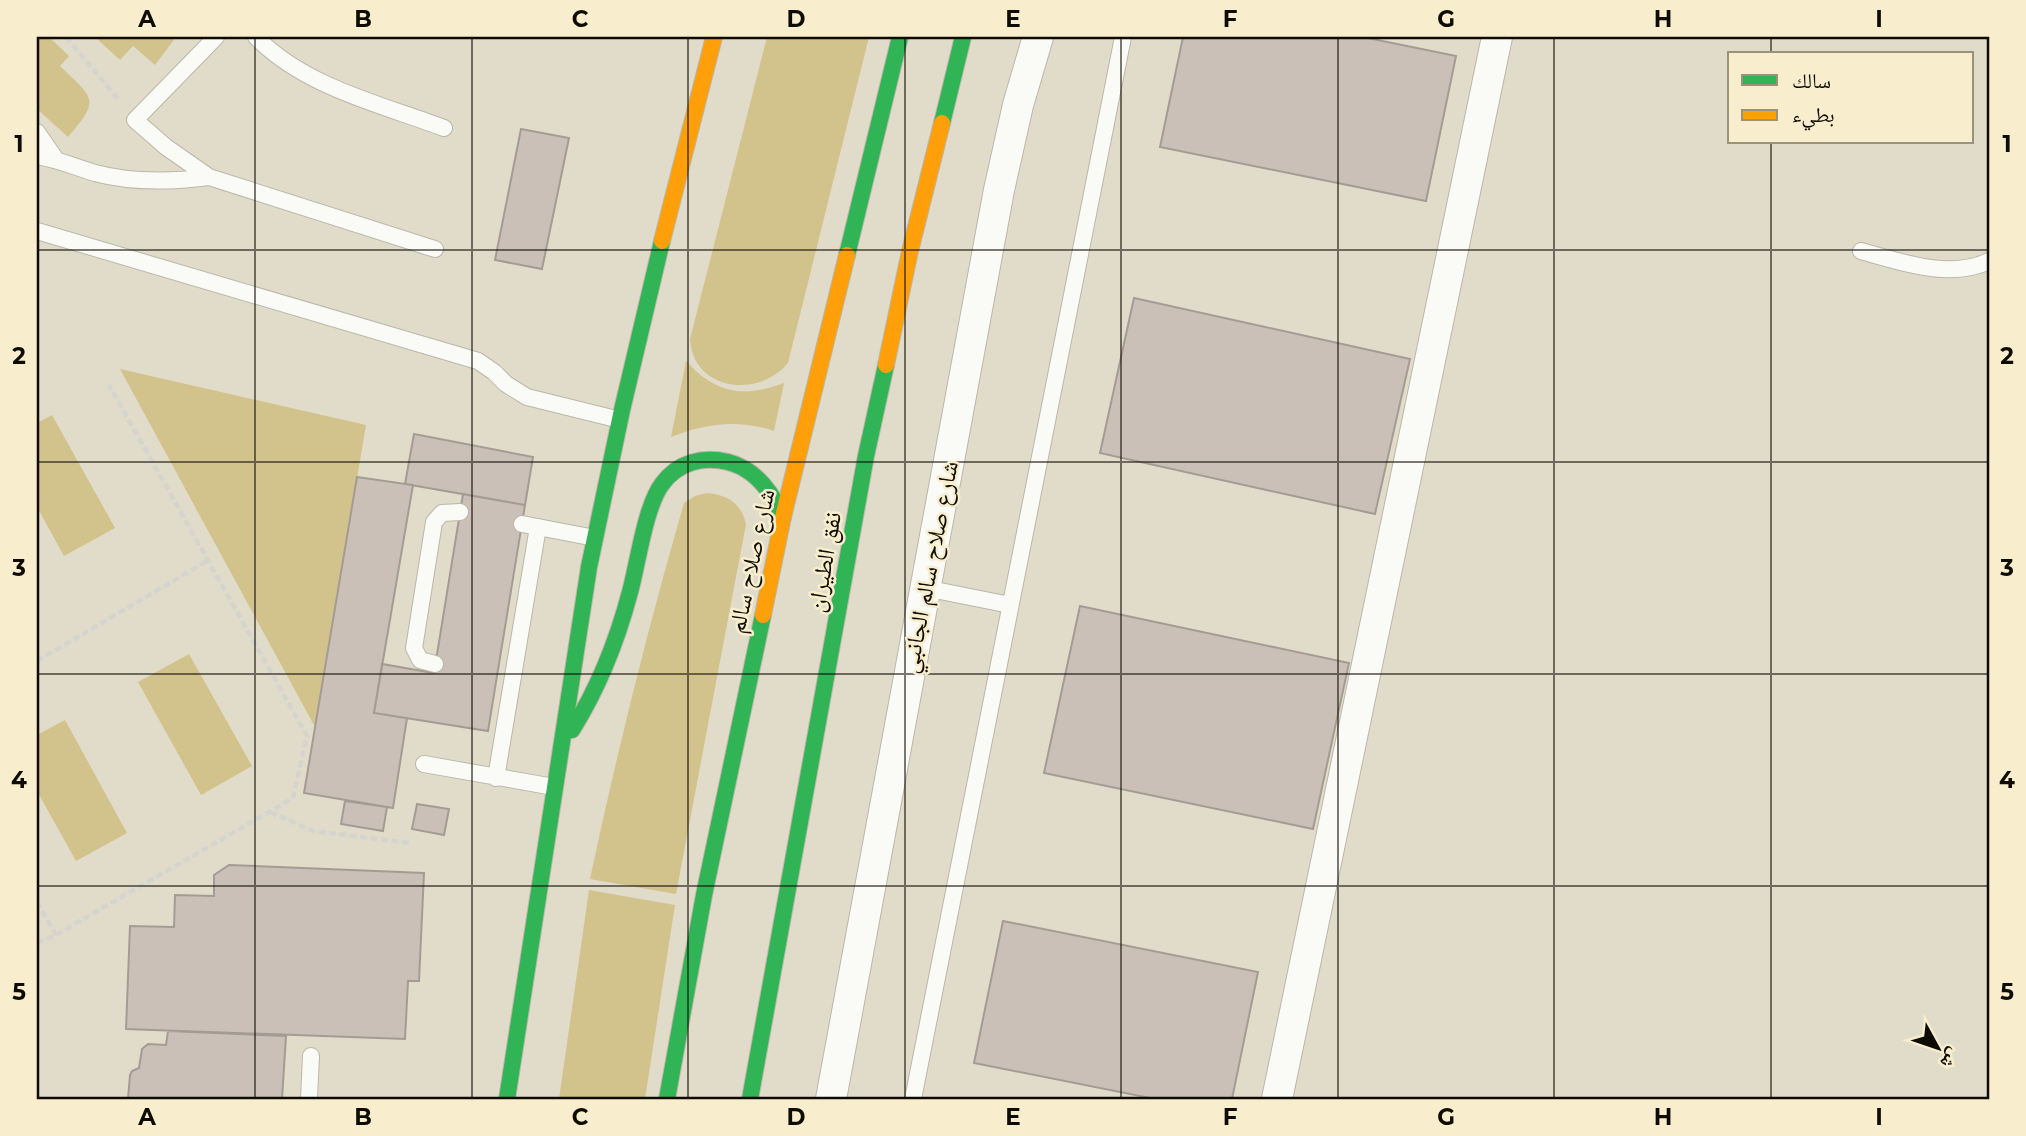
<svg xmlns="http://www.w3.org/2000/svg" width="2026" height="1136" font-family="Montserrat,'Noto Naskh Arabic',sans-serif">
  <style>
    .green { fill: #d2c28c }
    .building { fill: #cac0b8; stroke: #a49c94; stroke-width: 2 }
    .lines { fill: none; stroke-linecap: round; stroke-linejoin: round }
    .lane-casing { stroke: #bbb7a9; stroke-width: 18 }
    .street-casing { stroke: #bbb7a9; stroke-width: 32 }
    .fast-casing { stroke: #bbb7a9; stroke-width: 18 }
    .slow-casing { stroke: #bbb7a9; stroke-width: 18 }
    .path { stroke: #d5d4ce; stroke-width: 4.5; stroke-dasharray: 7 3.5; stroke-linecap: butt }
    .lane { stroke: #fafaf7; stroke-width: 16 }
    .street { stroke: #fafaf7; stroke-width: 30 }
    .fast { stroke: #30b455; stroke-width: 16 }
    .slow { stroke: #ff9f0a; stroke-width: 16 }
    .grid { fill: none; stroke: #0e0b02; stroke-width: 2; stroke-opacity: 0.55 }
    .labels { text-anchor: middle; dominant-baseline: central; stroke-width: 5; stroke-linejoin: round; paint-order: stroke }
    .street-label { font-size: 24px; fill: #0e0b02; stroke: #f8eecd }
    .neatline { fill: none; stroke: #0e0b02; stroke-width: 2.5 }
    .grid-label { font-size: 23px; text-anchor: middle; font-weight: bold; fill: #0e0b02 }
  </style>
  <rect width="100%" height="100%" fill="#e1dcca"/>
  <path class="green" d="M 37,37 L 49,37 L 69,56 L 60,66 C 94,99 101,99 68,137 L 37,109 Z
    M 95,37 L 176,37 L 155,65 L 133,46 L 120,60 Z
    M 767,37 L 869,37 L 788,363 C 758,399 693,391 690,339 Z
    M 686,361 C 716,394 743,398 784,383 L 774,431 C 738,419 706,423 671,437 Z
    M 120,369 L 366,425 L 315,727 Z
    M 52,415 L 115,528 L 64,556 L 37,507 L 37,423 Z
    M 707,493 C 728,495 741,503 746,524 L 676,894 L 590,879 C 617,752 648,627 684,503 L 695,496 Z
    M 189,654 L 252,766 L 201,795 L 138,682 Z
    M 65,720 L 127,833 L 76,861 L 37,791 L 37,735 Z
    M 589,890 L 675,905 L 645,1099 L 559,1099 Z"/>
  <path class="building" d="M 1183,37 L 1363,37 L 1456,56 L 1426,201 L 1160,147 Z
    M 521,129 L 569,138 L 542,269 L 495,260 Z
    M 1134,298 L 1410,359 L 1375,514 L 1100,453 Z
    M 414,434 L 533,457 L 525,505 L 405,484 Z
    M 357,477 L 413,485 L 374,713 L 407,718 L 393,808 L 304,793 Z
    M 463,494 L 525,505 L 488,731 L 374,713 L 382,664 L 434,673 Z
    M 1080,606 L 1349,663 L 1313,829 L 1044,773 Z
    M 345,801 L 387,807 L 383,831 L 341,824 Z
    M 417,804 L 449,809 L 444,835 L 412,829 Z
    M 229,865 L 424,873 L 419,981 L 408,981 L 405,1039 L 126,1029 L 130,926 L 174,927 L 175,895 L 214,896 L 214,875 Z
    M 1003,921 L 1258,972 L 1232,1099 L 1155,1099 L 974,1063 Z
    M 168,1031 L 286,1036 L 282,1099 L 128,1099 L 130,1075 L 132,1071 L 139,1068 L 142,1049 L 148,1044 L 166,1045 Z"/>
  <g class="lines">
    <defs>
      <path id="lane" d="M 216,37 L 135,120 L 166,147 L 209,177 L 435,249
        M 256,37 C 305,87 380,104 444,128
        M 37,132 L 55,158
        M 37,156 C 57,159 75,167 95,173 C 132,183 171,182 209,177
        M 37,231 L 461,356 L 478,361 L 494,372 L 506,384 L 527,397 L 620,420
        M 1861,251 C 1901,262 1950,280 1989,261
        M 522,524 L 595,538
        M 925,588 L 1010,605
        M 435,664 L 420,660 L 414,648 L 415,642 L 434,522 L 442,513 L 460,512
        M 424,764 L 554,787
        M 496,778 L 538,527
        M 309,1099 L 311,1056
        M 913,1099 L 1123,37"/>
      <path id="street" d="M 831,1099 L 999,190 L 1018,105 L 1038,37
        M 1277,1099 L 1497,37"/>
      <path id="fast" d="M 942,123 L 963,37
        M 847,255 L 900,37
        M 572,730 C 599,687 617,641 630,592 C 638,563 645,507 662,484 C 678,462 703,456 728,462 C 756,469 772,492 783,517
        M 507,1099 L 589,567 L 622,410 L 662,241
        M 667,1099 L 704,895 L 763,615
        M 750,1099 L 866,456 L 886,365"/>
      <path id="slow" d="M 662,241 L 714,37
        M 886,365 L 910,251 L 942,123
        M 763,615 L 783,517 L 847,255"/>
    </defs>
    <use href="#lane" class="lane-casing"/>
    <use href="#street" class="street-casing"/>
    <use href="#fast" class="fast-casing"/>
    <use href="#slow" class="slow-casing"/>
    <path class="path" d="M 66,37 L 119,100
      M 37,661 L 209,560
      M 270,812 L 313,831 L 411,843
      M 37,902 L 56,935
      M 37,943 L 56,935 L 293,798 L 307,736 L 109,385"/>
    <use href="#lane" class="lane"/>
    <use href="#street" class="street"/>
    <use href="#fast" class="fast"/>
    <use href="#slow" class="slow"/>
  </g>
  <path class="grid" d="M 255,37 L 255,1099M 472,37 L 472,1099M 688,37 L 688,1099M 905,37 L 905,1099M 1121,37 L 1121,1099M 1338,37 L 1338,1099M 1554,37 L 1554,1099M 1771,37 L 1771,54M 1771,142 L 1771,1099M 37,250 L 1989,250M 37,462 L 1989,462M 37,674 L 1989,674M 37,886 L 1989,886"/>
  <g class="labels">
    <g class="street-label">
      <text transform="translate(751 561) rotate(-78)">شارع صلاح سالم</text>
      <text transform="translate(824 562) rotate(-80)">نفق الطيران</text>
      <text transform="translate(929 567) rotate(-79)">شارع صلاح سالم الجانبي</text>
    </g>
  </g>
  <rect width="2026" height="1136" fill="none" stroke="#f8eecd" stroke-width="77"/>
  <rect x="1728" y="52" width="245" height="91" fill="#f8eecd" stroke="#9a937c" stroke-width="2"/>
  <rect x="1742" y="75" width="35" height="10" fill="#30b455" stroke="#9a937c" stroke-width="2"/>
  <text x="1792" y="88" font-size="21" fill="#0e0b02">سالك</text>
  <rect x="1742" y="110" width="35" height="10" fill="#ff9f0a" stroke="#9a937c" stroke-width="2"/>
  <text x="1792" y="122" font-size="21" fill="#0e0b02">بطيء</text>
  <g transform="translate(1938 1048) rotate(130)" stroke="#f8eecd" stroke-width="5" paint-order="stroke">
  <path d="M0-5L12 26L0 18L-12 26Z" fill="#0e0b02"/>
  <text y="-10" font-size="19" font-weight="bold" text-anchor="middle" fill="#0e0b02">ش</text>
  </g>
  <rect x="38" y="38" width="1950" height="1060" class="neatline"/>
  <g class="grid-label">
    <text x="147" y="27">A</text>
    <text x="363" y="27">B</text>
    <text x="580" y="27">C</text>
    <text x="796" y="27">D</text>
    <text x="1013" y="27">E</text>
    <text x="1230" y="27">F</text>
    <text x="1446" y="27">G</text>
    <text x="1663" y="27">H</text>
    <text x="1879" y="27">I</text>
    <text x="19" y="152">1</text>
    <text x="2007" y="152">1</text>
    <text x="19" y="364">2</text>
    <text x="2007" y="364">2</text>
    <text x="19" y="576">3</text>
    <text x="2007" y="576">3</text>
    <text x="19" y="788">4</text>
    <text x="2007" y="788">4</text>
    <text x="19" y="1000">5</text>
    <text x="2007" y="1000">5</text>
    <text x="147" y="1125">A</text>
    <text x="363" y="1125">B</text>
    <text x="580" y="1125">C</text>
    <text x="796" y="1125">D</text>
    <text x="1013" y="1125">E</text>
    <text x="1230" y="1125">F</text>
    <text x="1446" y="1125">G</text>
    <text x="1663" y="1125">H</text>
    <text x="1879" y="1125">I</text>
  </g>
</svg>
